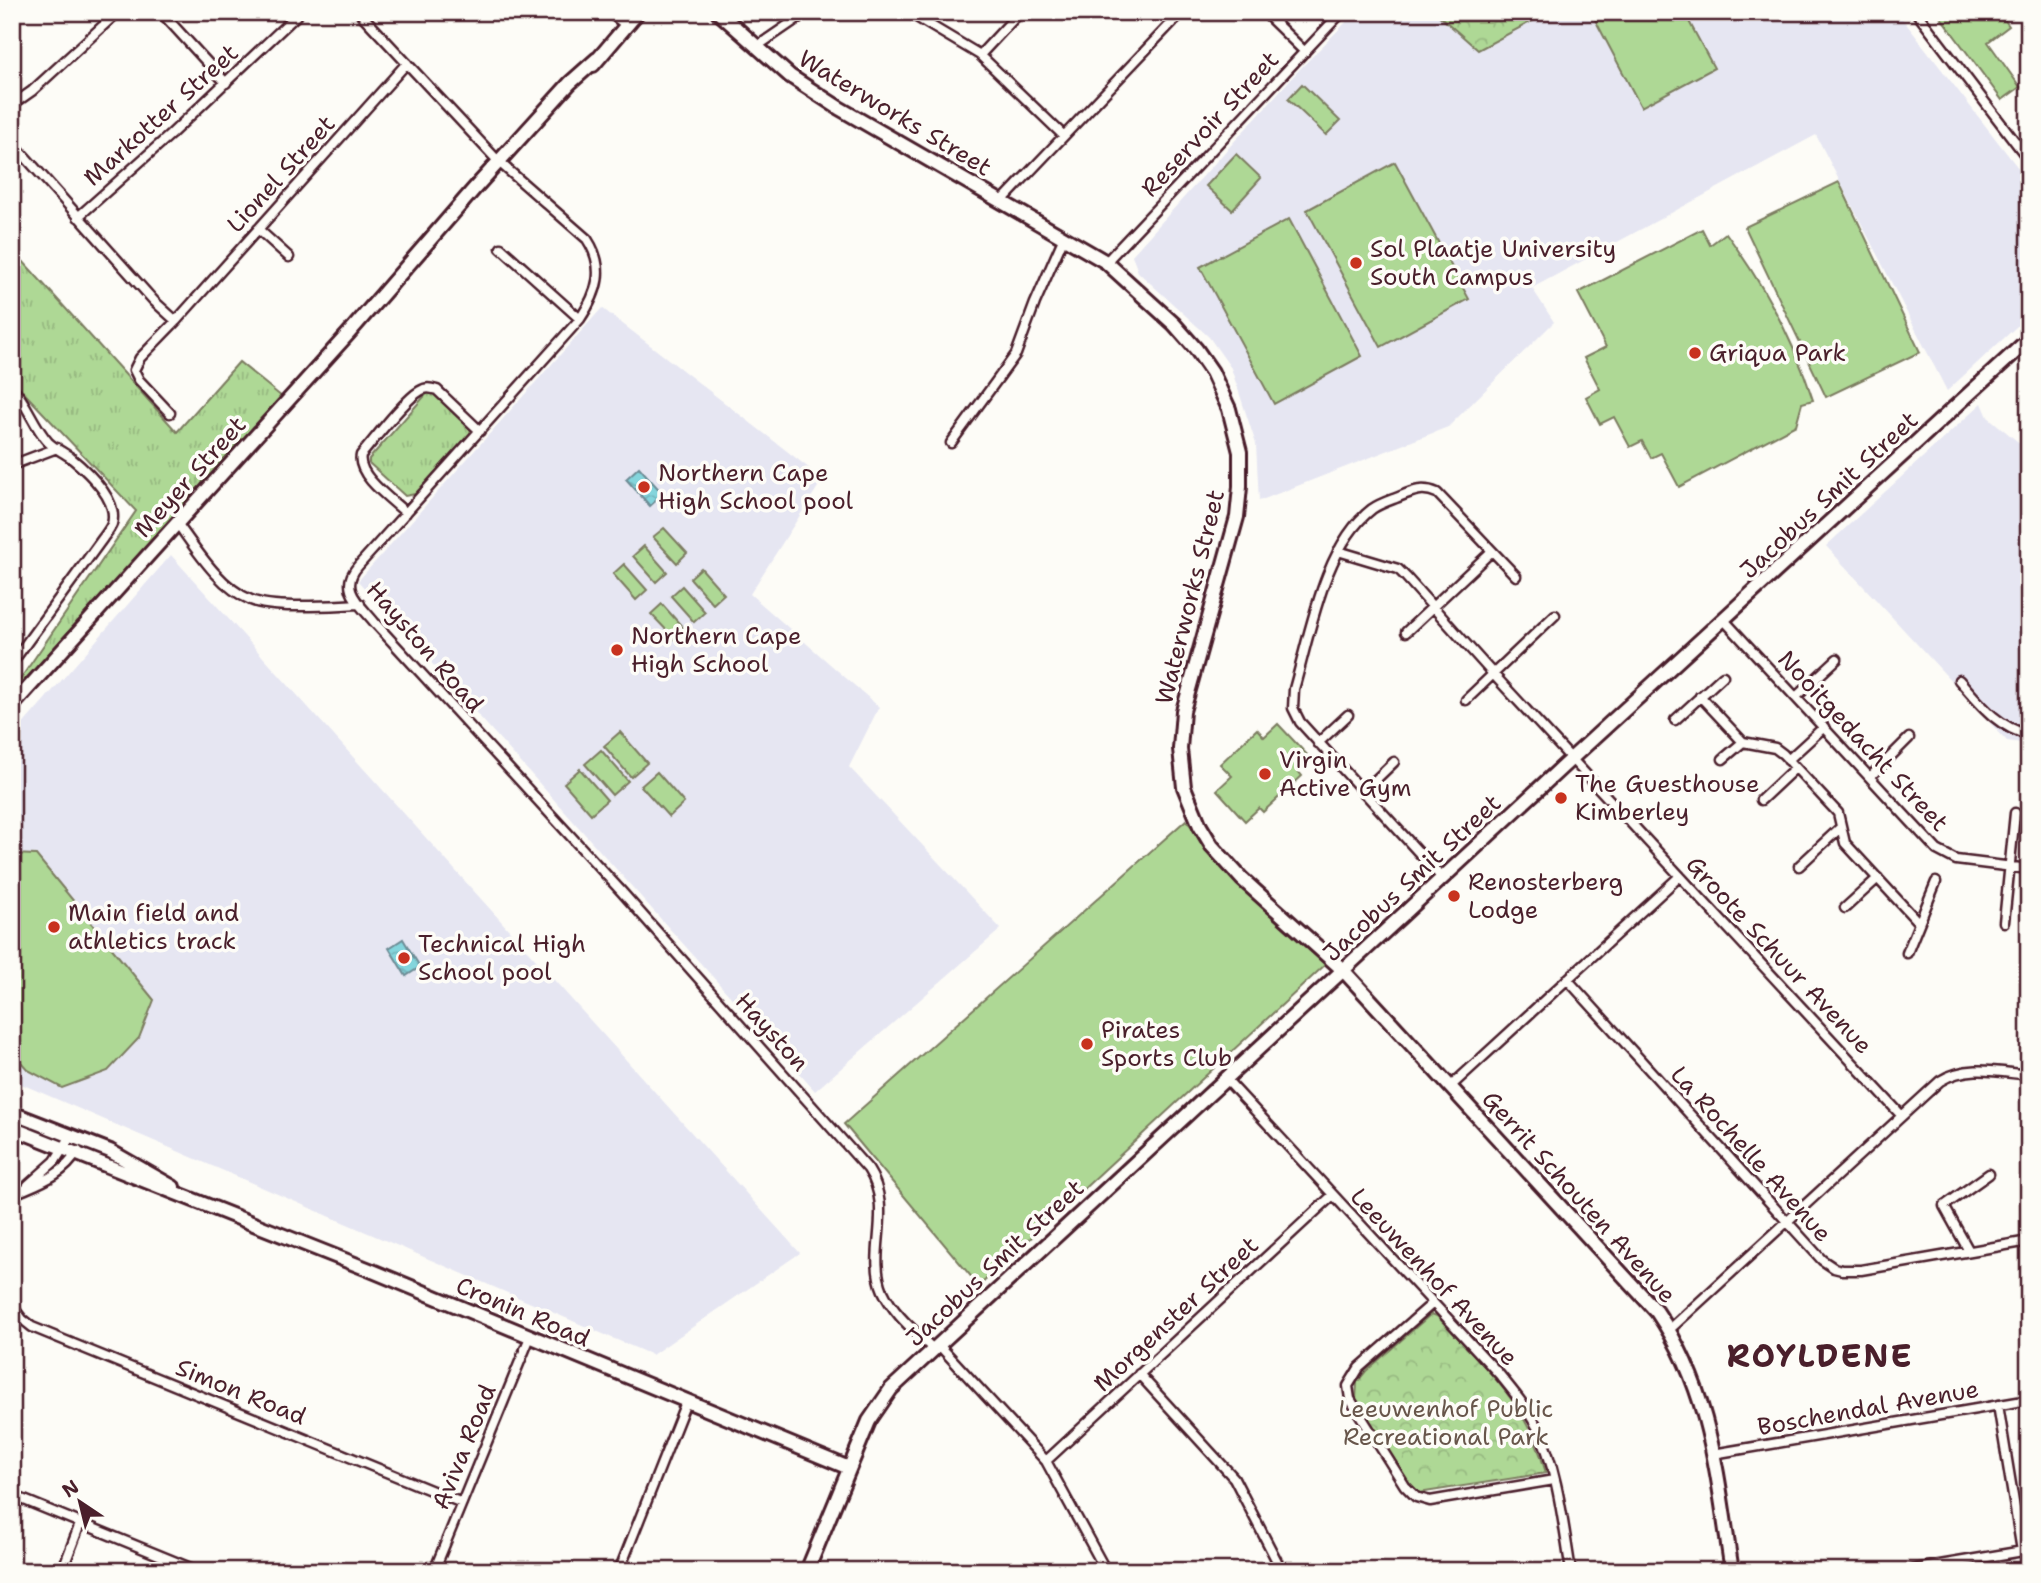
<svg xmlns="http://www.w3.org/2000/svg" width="2041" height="1583" font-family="'Shantell Sans',sans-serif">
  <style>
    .built { fill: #e6e6f2 }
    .grass { fill: url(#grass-tufts); stroke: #7c7c60; stroke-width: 2 }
    .park { fill: url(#park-crowns); stroke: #7c7c60; stroke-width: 2 }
    .garden { fill: #aed895; stroke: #7c7c60; stroke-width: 2 }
    .water { fill: url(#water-waves); stroke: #6d8c95; stroke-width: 2 }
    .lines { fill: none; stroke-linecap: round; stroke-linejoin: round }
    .street-casing { stroke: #4a1f2b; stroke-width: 13 }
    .secondary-casing { stroke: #4a1f2b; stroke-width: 18 }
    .street { stroke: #fdfcf7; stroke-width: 8 }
    .secondary { stroke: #fdfcf7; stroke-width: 12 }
    .poi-dot { fill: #c8321e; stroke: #fdfcf7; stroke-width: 2.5 }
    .labels { text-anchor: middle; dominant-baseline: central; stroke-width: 7; stroke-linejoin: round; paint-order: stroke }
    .street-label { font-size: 24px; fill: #4a1f2b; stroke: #fdfcf7 }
    .poi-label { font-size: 24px; fill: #4a1f2b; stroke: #fdfcf7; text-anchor: start }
    .park-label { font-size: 24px; fill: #68564b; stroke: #fdfcf7 }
    .district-label { font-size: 32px; font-weight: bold; letter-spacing: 2px; fill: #4a1f2b; stroke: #fdfcf7 }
  </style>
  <defs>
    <pattern id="grass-tufts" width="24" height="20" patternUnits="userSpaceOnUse" patternTransform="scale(1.75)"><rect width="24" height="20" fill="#aed895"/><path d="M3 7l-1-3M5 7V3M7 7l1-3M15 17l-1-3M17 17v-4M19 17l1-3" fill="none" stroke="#97b981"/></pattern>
    <pattern id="park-crowns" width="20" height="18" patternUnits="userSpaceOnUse" patternTransform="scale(1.75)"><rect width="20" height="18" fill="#aed895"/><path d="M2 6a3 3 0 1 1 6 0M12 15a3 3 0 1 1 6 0" fill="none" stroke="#97b981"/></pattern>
    <pattern id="water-waves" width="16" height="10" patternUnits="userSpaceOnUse" patternTransform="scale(1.75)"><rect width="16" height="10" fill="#84d5dc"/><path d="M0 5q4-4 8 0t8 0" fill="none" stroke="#74b6bd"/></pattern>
  </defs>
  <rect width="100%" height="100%" fill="#fdfcf7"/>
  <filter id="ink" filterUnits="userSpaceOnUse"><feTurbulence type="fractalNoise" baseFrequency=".0143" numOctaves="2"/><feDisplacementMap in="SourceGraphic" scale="14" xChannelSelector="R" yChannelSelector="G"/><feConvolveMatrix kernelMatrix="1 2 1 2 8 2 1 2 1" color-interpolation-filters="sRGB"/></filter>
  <g filter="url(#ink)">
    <path class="built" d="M 1356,12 L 1897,12 L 2029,182 L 2029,315 L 1947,391 L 1816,135 L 1532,288 L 1554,322 L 1448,427 L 1259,501 L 1256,444 L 1231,368 L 1209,337 L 1138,272 L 1132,255 L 1297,72 Z
      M 602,308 L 823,479 L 750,594 L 879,707 L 849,767 L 1001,929 L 815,1091 L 358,581 Z
      M 1982,403 L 1988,417 L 2029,451 L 2029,744 L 2007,741 L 1826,546 Z
      M 171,555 L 800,1253 L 652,1355 L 12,1080 L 12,737 Z"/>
    <path class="grass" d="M 12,249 L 177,432 L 239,362 L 282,397 L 12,694 L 12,691 L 136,511 L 12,380 Z
      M 434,389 L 471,428 L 470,434 L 415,494 L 405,496 L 369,463 L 369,459 L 429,391 Z"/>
    <path class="park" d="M 1435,12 L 1549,12 L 1478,50 Z
      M 1431,1314 L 1437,1316 C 1484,1366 1528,1404 1546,1473 L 1419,1493 L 1401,1474 L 1356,1400 L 1357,1382 L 1366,1371 Z"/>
    <path class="garden" d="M 1591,12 L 1684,12 L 1714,68 L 1641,107 Z
      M 1937,12 L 1999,12 L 2009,26 L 1988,42 L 2020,87 L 2002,100 Z
      M 1302,84 L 1340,121 L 1326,135 L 1288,99 Z
      M 1236,154 L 1261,178 L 1232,210 L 1206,186 Z
      M 1395,162 L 1469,299 L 1381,347 L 1307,210 Z
      M 1839,182 L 1920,352 L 1826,397 L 1745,227 Z
      M 1289,219 L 1362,356 L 1274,404 L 1200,267 Z
      M 1702,229 L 1710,245 L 1726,233 C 1763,284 1794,340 1813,400 L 1802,403 L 1796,425 L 1679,487 L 1661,453 L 1651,458 L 1642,441 L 1630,447 L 1614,417 L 1600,424 L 1586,397 L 1600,389 L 1584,358 L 1606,347 L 1578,293 Z
      M 664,528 L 687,553 L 677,563 L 653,537 Z
      M 644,546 L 667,572 L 656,582 L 633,556 Z
      M 624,564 L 647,590 L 636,600 L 613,574 Z
      M 701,568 L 724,594 L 713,604 L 690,578 Z
      M 682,586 L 705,612 L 694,622 L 671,596 Z
      M 662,604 L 685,630 L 675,639 L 651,614 Z
      M 1278,724 L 1311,759 L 1298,771 L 1302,776 L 1263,812 L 1259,808 L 1245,821 L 1217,790 L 1232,776 L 1220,764 L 1257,729 L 1264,737 Z
      M 620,732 L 647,763 L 631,777 L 604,746 Z
      M 601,750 L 628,781 L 612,795 L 585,764 Z
      M 580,769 L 607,800 L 591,814 L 564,783 Z
      M 657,772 L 684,803 L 669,817 L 641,786 Z
      M 1186,820 L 1235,878 L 1326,964 L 979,1286 L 844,1124 Z
      M 12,854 L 36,855 L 154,1000 L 139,1038 L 108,1071 L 62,1088 L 28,1070 L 12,1052 Z"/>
    <path class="water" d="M 639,467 L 663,494 L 650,506 L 626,479 Z
      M 403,939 L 420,967 L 406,976 L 389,948 Z"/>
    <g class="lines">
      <defs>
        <path id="street" d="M 161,12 L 226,83
          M 359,12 L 499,162 L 587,239 C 606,268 598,292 580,319 L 358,566 C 338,589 360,604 375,623 L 621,891 L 868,1169 C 895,1210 866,1252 883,1291 C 894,1315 915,1331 933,1349
          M 609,12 L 626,25
          M 908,12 L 980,55 L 1064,136
          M 1264,12 L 1305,52
          M 1916,12 L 2029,160
          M 756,47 L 807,12
          M 980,55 L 1020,12
          M 12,105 L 32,91 L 118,12
          M 12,142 L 154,301 L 176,321 L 407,63
          M 1001,202 L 1182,12
          M 78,217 L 170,135 L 300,12
          M 258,229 L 289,257
          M 501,248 L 580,319
          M 1106,262 L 1342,12
          M 12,387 C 27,403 33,425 48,442 C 54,448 63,452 70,457 C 87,471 119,500 112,524 C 110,529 106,534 103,538 L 12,663
          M 170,413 L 139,380 L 134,370 L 140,358 L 176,321
          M 951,443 L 1016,354 L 1035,303 L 1064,237
          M 12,465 L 57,448
          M 406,513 C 392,500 356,475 361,455 C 374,440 404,400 420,391 C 426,387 430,388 437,390 L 480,431
          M 177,523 C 196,549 219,587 251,600 C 274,610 334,605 360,604
          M 1338,551 L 1398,569 L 1406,577 L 1494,675 L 1902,1116
          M 1724,620 L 1937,850 L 1956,860 L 2029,869
          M 1406,632 L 1491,552
          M 1959,680 C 1980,704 1997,727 2029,735
          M 1700,696 L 1743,742 L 1775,748 L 1783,754 L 1838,813 L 1845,843 L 1918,922
          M 1796,697 L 1837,659
          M 1466,700 L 1555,615
          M 1675,720 L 1723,676
          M 1318,743 L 1348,715
          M 1723,759 L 1743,742
          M 1788,760 L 1824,727
          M 1870,777 L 1909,738
          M 1363,792 L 1394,762
          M 1761,800 L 1795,768
          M 1799,866 L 1841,827
          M 1443,879 L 1300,722 L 1293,708 L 1294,689 C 1310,634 1324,546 1372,509 C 1379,504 1388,501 1396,498 C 1411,492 1421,486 1437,493 L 1516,576
          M 1845,908 L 1878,878
          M 2004,922 L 2015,813
          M 1907,953 L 1936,882
          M 1567,979 L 1822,1260 L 1834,1268 L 1842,1270 L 1861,1270 L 2029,1241
          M 1225,1078 L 1499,1374 C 1513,1391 1527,1408 1537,1427 C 1558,1470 1563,1524 1571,1571
          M 1451,1086 L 1680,876
          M 28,1185 L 55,1161 L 71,1136
          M 12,1195 C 38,1183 62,1177 78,1151
          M 1969,1251 L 1944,1206 L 1989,1174
          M 1433,1303 L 1359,1368 L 1348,1386 L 1350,1399 L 1405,1486 L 1416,1497 L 1430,1501 L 1554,1480
          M 12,1306 L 22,1319 L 32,1327 L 462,1503
          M 1669,1330 L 1940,1081 C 1968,1064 1998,1072 2029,1075
          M 938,1344 L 1046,1461 L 1106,1571
          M 1139,1374 L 1234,1478 L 1282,1571
          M 1998,1405 L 2022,1551
          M 1713,1454 L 2029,1400
          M 1046,1461 L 1333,1195
          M 12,1495 L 198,1571
          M 62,1571 L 80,1524
          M 434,1571 L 530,1337
          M 619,1571 L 686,1402
          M 1904,1571 L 2029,1550"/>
        <path id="secondary" d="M 718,12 L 790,76 L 839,108 L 1106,262 L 1174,324 L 1196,349 L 1212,372 L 1229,409 L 1240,452 L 1240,487 L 1237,517 L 1183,711 L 1180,749 L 1184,787 L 1200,826 L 1212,846 L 1242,879 L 1343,970 L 1657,1312 C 1712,1393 1717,1477 1732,1571
          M 593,65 L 638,12
          M 12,706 L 348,334 L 474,189 L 570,83 L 597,59
          M 12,1113 L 110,1151 L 173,1187
          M 12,1128 L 370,1270 L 849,1468
          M 807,1571 L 869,1421 L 891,1389 L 1572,758 L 2029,339"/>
      </defs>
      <use href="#street" class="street-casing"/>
      <use href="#secondary" class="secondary-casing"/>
      <use href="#street" class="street"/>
      <use href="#secondary" class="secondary"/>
    </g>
  </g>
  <g class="poi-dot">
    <circle cx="1356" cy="263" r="7"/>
    <circle cx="1695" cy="353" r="7"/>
    <circle cx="644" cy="487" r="7"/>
    <circle cx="617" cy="650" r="7"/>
    <circle cx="1265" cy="774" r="7"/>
    <circle cx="1561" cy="798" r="7"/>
    <circle cx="1454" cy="896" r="7"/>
    <circle cx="54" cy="927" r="7"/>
    <circle cx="404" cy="958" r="7"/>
    <circle cx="1087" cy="1044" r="7"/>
  </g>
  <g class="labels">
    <g class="street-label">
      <text transform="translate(895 113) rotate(31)">Waterworks Street</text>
      <text transform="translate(161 115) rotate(-42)">Markotter Street</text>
      <text transform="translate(1210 124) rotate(-47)">Reservoir Street</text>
      <text transform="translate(281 174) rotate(-48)">Lionel Street</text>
      <text transform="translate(190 477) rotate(-48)">Meyer Street</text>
      <text transform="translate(1829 495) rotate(-43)">Jacobus Smit Street</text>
      <text transform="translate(1190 597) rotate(-76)">Waterworks Street</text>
      <text transform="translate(425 647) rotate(49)">Hayston Road</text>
      <text transform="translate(1863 741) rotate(47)">Nooitgedacht Street</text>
      <text transform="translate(1412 878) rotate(-43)">Jacobus Smit Street</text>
      <text transform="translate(1779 955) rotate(47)">Groote Schuur Avenue</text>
      <text transform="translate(772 1032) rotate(48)">Hayston</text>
      <text transform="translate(1751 1154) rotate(48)">La Rochelle Avenue</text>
      <text transform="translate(1579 1197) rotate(48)">Gerrit Schouten Avenue</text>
      <text transform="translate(995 1263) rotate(-43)">Jacobus Smit Street</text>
      <text transform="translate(1434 1277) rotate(47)">Leeuwenhof Avenue</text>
      <text transform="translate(523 1312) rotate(23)">Cronin Road</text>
      <text transform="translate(1176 1314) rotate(-43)">Morgenster Street</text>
      <text transform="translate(241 1392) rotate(22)">Simon Road</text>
      <text transform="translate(1868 1408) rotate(-10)">Boschendal Avenue</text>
      <text transform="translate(464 1447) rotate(-68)">Aviva Road</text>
    </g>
    <g class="poi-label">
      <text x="1370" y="249">Sol Plaatje University<tspan x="1370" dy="28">South Campus</tspan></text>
      <text x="1709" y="353">Griqua Park</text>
      <text x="658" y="473">Northern Cape<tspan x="658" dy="28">High School pool</tspan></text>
      <text x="631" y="636">Northern Cape<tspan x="631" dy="28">High School</tspan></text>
      <text x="1279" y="760">Virgin<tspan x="1279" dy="28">Active Gym</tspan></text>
      <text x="1575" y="784">The Guesthouse<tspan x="1575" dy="28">Kimberley</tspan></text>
      <text x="1468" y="882">Renosterberg<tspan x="1468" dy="28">Lodge</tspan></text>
      <text x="68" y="913">Main field and<tspan x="68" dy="28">athletics track</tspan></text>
      <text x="418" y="944">Technical High<tspan x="418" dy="28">School pool</tspan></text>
      <text x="1101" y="1030">Pirates<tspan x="1101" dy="28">Sports Club</tspan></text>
    </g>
    <g class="park-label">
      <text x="1446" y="1409">Leeuwenhof Public<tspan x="1446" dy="28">Recreational Park</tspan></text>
    </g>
    <g class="district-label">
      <text x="1820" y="1355">ROYLDENE</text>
    </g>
  </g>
  <rect width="2041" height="1583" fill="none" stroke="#fdfcf7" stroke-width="42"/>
  <rect x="21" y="21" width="1999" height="1541" fill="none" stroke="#4a1f2b" stroke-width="2.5" filter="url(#ink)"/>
  <g transform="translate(80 1502) rotate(325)" stroke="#fdfcf7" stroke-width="5" paint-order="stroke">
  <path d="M0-5L12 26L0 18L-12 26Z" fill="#4a1f2b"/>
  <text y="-10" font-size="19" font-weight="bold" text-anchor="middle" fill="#4a1f2b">N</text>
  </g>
</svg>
